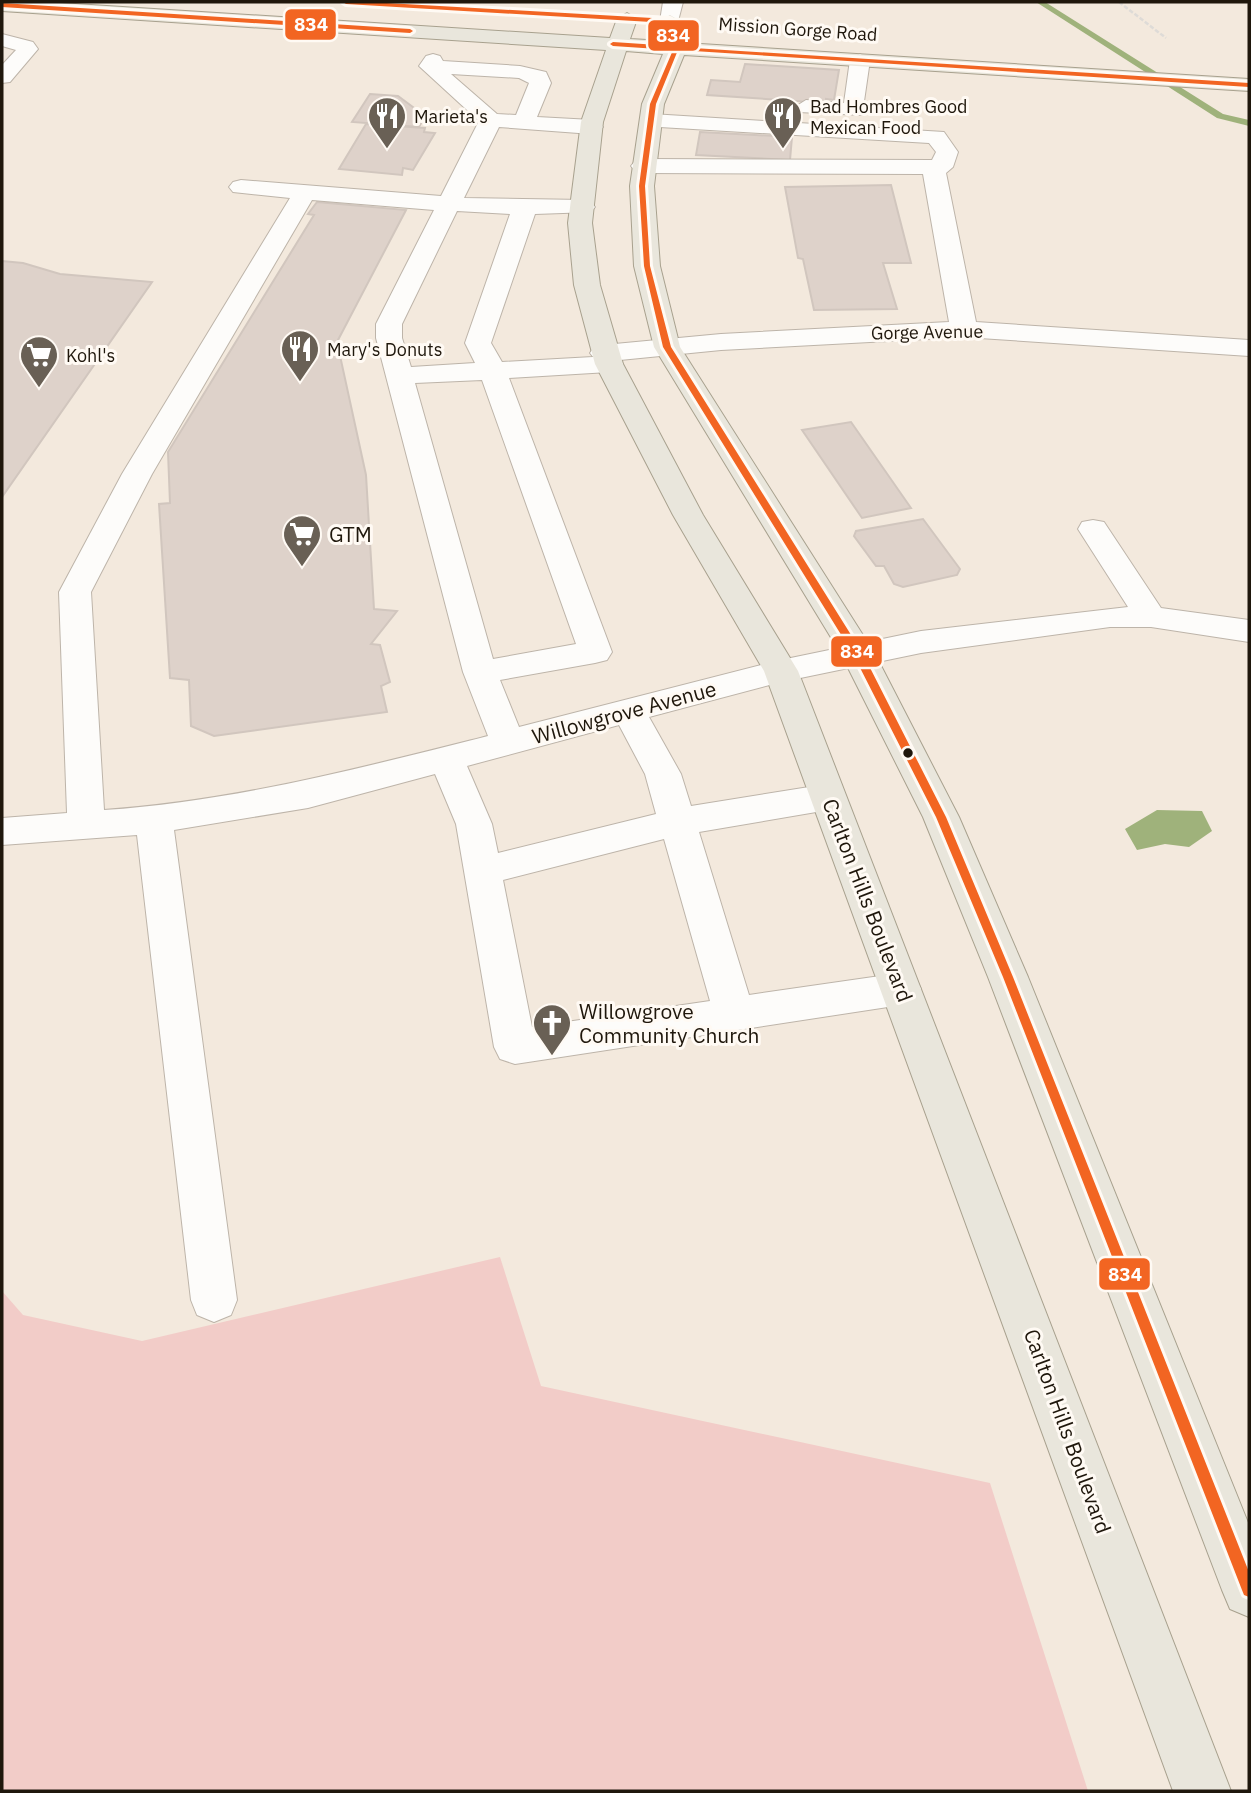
<svg xmlns="http://www.w3.org/2000/svg" width="1251" height="1793" font-family="'IBM Plex Sans',sans-serif">
  <style>
    .green { fill: #f2ccc8 }
    .water { fill: #9fb27b }
    .lines { fill: none; stroke-linecap: round; stroke-linejoin: round }
    .stream { fill: #9fb27b; fill-rule: evenodd }
    .building { fill: #ded2ca; stroke: #d1c6be; stroke-width: 2 }
    .minor-casing { stroke: #bdb4a9; stroke-width: 2 }
    .major-casing { stroke: #a8a18e; stroke-width: 2 }
    .path { stroke: #dedbd7; stroke-width: 2.5; stroke-dasharray: 4.5 2; stroke-linecap: butt }
    .minor { fill: #fdfcfa; fill-rule: evenodd }
    .major { fill: #e9e6dc; fill-rule: evenodd }
    .bus-1-casing { stroke: #fffaf4; stroke-width: 6 }
    .bus-1 { fill: #f26522; fill-rule: evenodd }
    .bus-dot { fill: #1f170c; stroke: #fffaf4; stroke-width: 2.5 }
    .labels { text-anchor: middle; dominant-baseline: central; stroke-width: 6; stroke-linejoin: round; paint-order: stroke }
    .far-street-label { font-size: 18px; fill: #1f170c; stroke: #fffaf4 }
    .far-poi-label { font-size: 18px; fill: #1f170c; stroke: #fffaf4; text-anchor: start }
    .poi-label { font-size: 21px; fill: #1f170c; stroke: #fffaf4; text-anchor: start }
    .street-label { font-size: 21px; fill: #1f170c; stroke: #fffaf4 }
    .line-badge { stroke: #fffaf4; stroke-width: 2.5 }
    .badge-label { font-size: 19px; text-anchor: middle; font-weight: bold; fill: #fff }
  </style>
  <rect width="100%" height="100%" fill="#f3e9dd"/>
  <path class="green" d="M 500,1257 L 541,1386 L 990,1483 L 1088,1791 L 2,1791 L 2,1291 L 23,1315 L 142,1341 Z"/>
  <path class="water" d="M 1157,810 L 1202,811 L 1212,831 L 1189,847 L 1165,844 L 1137,850 L 1125,829 Z"/>
  <g class="lines">
    <path class="stream" d="M 1036,2 L 1045,2 L 1223,114 L 1249,120 L 1249,126 L 1217,118 Z"/>
  </g>
  <path class="building" d="M 745,64 L 839,70 L 834,100 L 826,99 L 826,103 L 707,95 L 711,80 L 740,82 Z
    M 370,94 L 398,96 L 425,116 L 419,127 L 352,122 Z
    M 366,124 L 425,128 L 424,132 L 435,133 L 413,170 L 403,168 L 402,175 L 339,169 Z
    M 700,132 L 792,137 L 790,160 L 696,155 Z
    M 891,185 L 911,263 L 883,263 L 897,309 L 814,310 L 803,259 L 798,258 L 785,187 Z
    M 317,202 L 406,210 L 337,342 L 366,475 L 374,609 L 397,611 L 371,644 L 380,645 L 390,682 L 381,686 L 387,712 L 214,736 L 191,726 L 189,680 L 170,678 L 159,504 L 170,503 L 168,452 L 314,215 L 308,214 Z
    M 2,261 L 23,263 L 60,274 L 152,282 L 2,497 Z
    M 851,422 L 911,508 L 862,518 L 802,430 Z
    M 923,519 L 960,569 L 957,575 L 903,587 L 894,584 L 884,566 L 876,566 L 854,536 L 856,531 Z"/>
  <g class="lines">
    <defs>
      <path id="minor" d="M 663,2 L 683,2 L 677,25 L 670,27 L 660,21 Z
        M 2,34 L 33,42 L 38,49 L 10,82 L 2,83 L 2,65 L 16,50 L 2,46 Z
        M 433,54 L 440,56 L 443,61 L 520,66 L 546,72 L 551,83 L 537,117 L 592,120 L 603,127 L 592,134 L 499,127 L 464,198 L 583,200 L 591,202 L 595,207 L 591,212 L 535,214 L 491,343 L 502,362 L 593,357 L 590,353 L 594,347 L 604,345 L 721,334 L 949,322 L 923,174 L 643,173 L 635,171 L 631,166 L 635,161 L 643,159 L 932,160 L 936,152 L 929,143 L 643,126 L 640,121 L 651,114 L 944,132 L 958,152 L 953,167 L 946,173 L 976,322 L 1249,340 L 1249,356 L 964,337 L 721,350 L 620,360 L 623,364 L 619,370 L 609,372 L 509,378 L 612,652 L 607,660 L 595,663 L 500,680 L 519,727 L 781,660 L 921,631 L 1128,607 L 1078,529 L 1082,522 L 1093,520 L 1104,522 L 1161,608 L 1249,620 L 1249,642 L 1151,627 L 1110,627 L 921,653 L 781,682 L 649,717 L 681,774 L 691,806 L 828,784 L 841,788 L 846,797 L 841,806 L 828,810 L 699,832 L 749,995 L 901,973 L 915,978 L 921,989 L 915,1000 L 901,1005 L 515,1064 L 500,1059 L 494,1047 L 456,824 L 435,774 L 308,808 L 174,830 L 237,1300 L 231,1315 L 214,1322 L 197,1315 L 191,1300 L 137,835 L 2,845 L 2,818 L 67,813 L 59,592 L 122,474 L 290,198 L 233,192 L 229,187 L 233,182 L 241,180 L 441,196 L 479,121 L 419,66 L 426,56 ZM 451,74 L 519,78 L 529,83 L 516,115 L 497,114 ZM 312,200 L 434,210 L 376,324 L 376,338 L 463,672 L 488,736 C 361,768 235,801 104,810 L 91,592 L 152,474 ZM 457,211 L 510,214 L 465,343 L 475,363 L 411,367 L 402,338 L 402,324 ZM 482,380 L 576,644 L 493,659 L 415,383 ZM 619,725 L 645,774 L 656,814 L 498,853 L 492,824 L 467,766 ZM 664,839 L 710,1001 L 532,1027 L 503,880 Z
        M 860,54 L 870,60 L 862,115 L 798,112 L 795,107 L 806,100 L 844,103 L 850,60 Z"/>
      <path id="major" d="M 2,2 L 44,2 L 610,38 L 617,19 L 627,13 L 637,19 L 630,39 L 664,41 L 660,21 L 670,15 L 680,21 L 685,43 L 1249,79 L 1249,91 L 684,55 L 664,104 L 654,186 L 660,266 L 680,347 L 875,654 L 959,817 L 1028,977 L 1249,1525 L 1249,1617 L 1230,1609 L 1222,1590 L 988,977 L 923,817 L 841,654 L 654,347 L 634,266 L 630,186 L 642,104 L 663,54 L 626,51 L 603,122 L 592,223 L 600,285 L 623,364 L 703,515 L 798,671 L 1231,1791 L 1173,1791 L 764,671 L 673,515 L 595,364 L 574,285 L 568,223 L 581,122 L 606,50 L 2,11 Z"/>
    </defs>
    <use href="#minor" class="minor-casing"/>
    <use href="#major" class="major-casing"/>
    <path class="path" d="M 1119,2 L 1166,38"/>
    <use href="#minor" class="minor"/>
    <use href="#major" class="major"/>
    <defs>
      <path id="bus-1" d="M 343,2 L 369,2 L 670,19 L 673,21 L 678,47 L 1249,83 L 1249,87 L 678,50 L 656,104 L 645,186 L 650,266 L 671,347 L 863,654 L 946,817 L 1013,977 L 1249,1572 L 1249,1597 L 1244,1595 L 1242,1590 L 1003,977 L 936,817 L 853,654 L 663,347 L 644,266 L 639,186 L 650,104 L 673,50 L 613,46 L 610,44 L 613,42 L 673,46 L 668,23 L 346,4 Z
        M 2,3 L 410,29 L 413,31 L 410,33 L 2,7 Z"/>
    </defs>
    <use href="#bus-1" class="bus-1-casing"/>
    <use href="#bus-1" class="bus-1"/>
  </g>
  <defs>
    <symbol id="restaurant-pin" viewBox="-11 -11 22 30"><path d="M0 17L-7.5 6A9.5 9.5 0 1 1 7.5 6Z" fill="#696055" stroke="#fffaf4"/><path d="M-5-6h1v4h1v-4h1v4h1v-4h1v5L-1.5 .5V6h-2V.5L-5-1ZM5-6V6H3V1.5H1.5Q1.5-4 5-6Z" fill="#fff"/></symbol>
    <symbol id="supermarket-pin" viewBox="-11 -11 22 30"><path d="M0 17L-7.5 6A9.5 9.5 0 1 1 7.5 6Z" fill="#696055" stroke="#fffaf4"/><path d="M-6-5.5h2.5l.6 2H6L4.5 2H-2.5L-4.4-4H-6ZM-1.5 3.2a1.3 1.3 0 1 0 .1 0ZM3 3.2a1.3 1.3 0 1 0 .1 0Z" fill="#fff"/></symbol>
    <symbol id="church-pin" viewBox="-11 -11 22 30"><path d="M0 17L-7.5 6A9.5 9.5 0 1 1 7.5 6Z" fill="#696055" stroke="#fffaf4"/><path d="M-1.2-6h2.4v3.5h3.3v2.4h-3.3V6h-2.4V-.1h-3.3v-2.4h3.3Z" fill="#fff"/></symbol>
  </defs>
  <g fill-rule="evenodd">
    <use href="#restaurant-pin" x="365" y="94" width="44" height="60"/>
    <use href="#restaurant-pin" x="761" y="94" width="44" height="60"/>
    <use href="#restaurant-pin" x="278" y="327" width="44" height="60"/>
    <use href="#supermarket-pin" x="17" y="333" width="44" height="60"/>
    <use href="#supermarket-pin" x="280" y="512" width="44" height="60"/>
    <use href="#church-pin" x="530" y="1001" width="44" height="60"/>
  </g>
  <circle class="bus-dot" cx="908" cy="753" r="6"/>
  <g class="labels">
    <g class="far-street-label">
      <text transform="translate(798 29) rotate(4)">Mission Gorge Road</text>
      <text transform="translate(927 332) rotate(-1)">Gorge Avenue</text>
    </g>
    <g class="far-poi-label">
      <text x="810" y="106">Bad Hombres Good<tspan x="810" dy="21">Mexican Food</tspan></text>
      <text x="414" y="116">Marieta's</text>
      <text x="327" y="349">Mary's Donuts</text>
      <text x="66" y="355">Kohl's</text>
    </g>
    <g class="poi-label">
      <text x="329" y="534">GTM</text>
      <text x="579" y="1011">Willowgrove<tspan x="579" dy="24">Community Church</tspan></text>
    </g>
    <g class="street-label">
      <text transform="translate(624 712) rotate(-15)">Willowgrove Avenue</text>
      <text transform="translate(868 900) rotate(69)">Carlton Hills Boulevard</text>
      <text transform="translate(1068 1431) rotate(70)">Carlton Hills Boulevard</text>
    </g>
  </g>
  <g class="line-badge">
    <rect x="284" y="8" width="53" height="33" rx="7" fill="#f26522"/>
    <rect x="647" y="19" width="53" height="33" rx="7" fill="#f26522"/>
    <rect x="830" y="635" width="53" height="33" rx="7" fill="#f26522"/>
    <rect x="1098" y="1257" width="53" height="34" rx="7" fill="#f26522"/>
  </g>
  <g class="badge-label">
    <text x="311" y="31">834</text>
    <text x="673" y="42">834</text>
    <text x="857" y="658">834</text>
    <text x="1125" y="1281">834</text>
  </g>
  <rect width="1251" height="1793" fill="none" stroke="#1f170c" stroke-width="7"/>
</svg>
